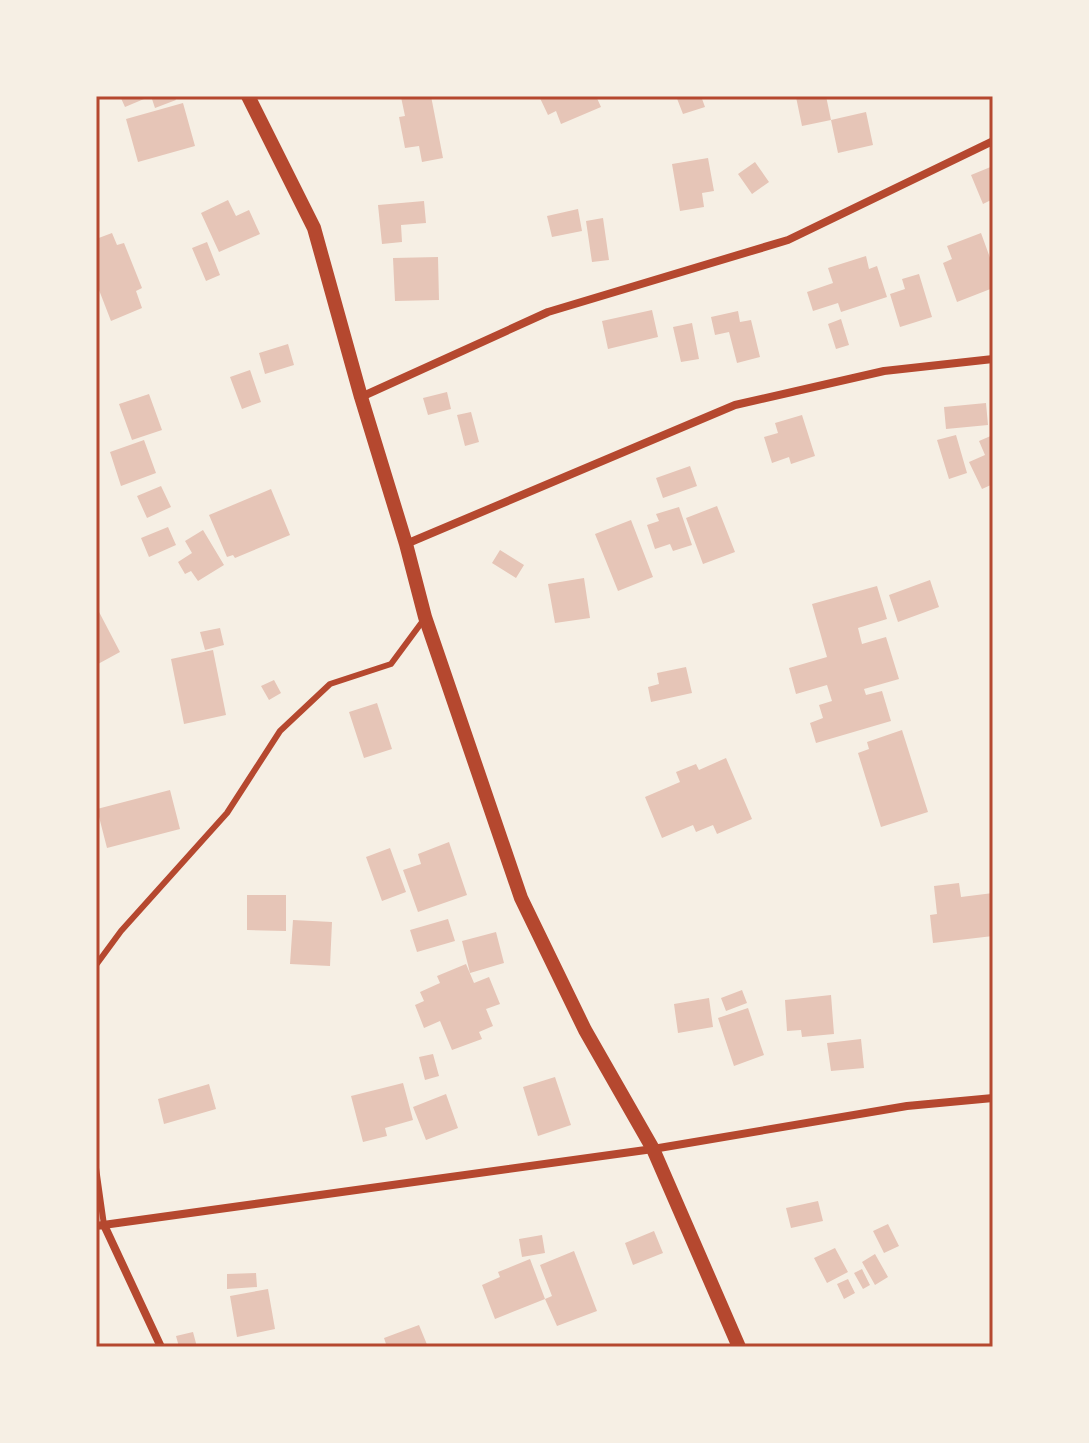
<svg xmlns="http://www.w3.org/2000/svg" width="1089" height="1443" font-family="'Sofia Sans Condensed',sans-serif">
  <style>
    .building { fill: #e6c5b7 }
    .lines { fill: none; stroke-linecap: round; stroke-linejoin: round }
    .service { stroke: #b5482f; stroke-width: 6 }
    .minor { stroke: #b5482f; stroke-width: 8 }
    .tertiary { stroke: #b5482f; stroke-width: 14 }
    .neatline { fill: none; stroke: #b5482f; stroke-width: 3 }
  </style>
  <rect width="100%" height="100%" fill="#f6efe4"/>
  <path class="building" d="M 120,96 L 143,96 L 144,99 L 125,107 Z
    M 151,96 L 174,96 L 176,100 L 155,108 Z
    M 406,96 L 431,96 L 443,158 L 422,162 L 419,146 L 405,148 L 399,117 L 405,116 L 401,97 Z
    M 539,96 L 596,96 L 601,107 L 561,124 L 556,111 L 548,115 Z
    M 676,96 L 701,96 L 705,107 L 683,114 Z
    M 801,96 L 826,96 L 831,120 L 802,126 L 796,97 Z
    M 183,103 L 195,146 L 138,162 L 126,119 Z
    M 866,112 L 873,145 L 838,153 L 831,120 Z
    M 708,158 L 714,191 L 702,193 L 704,207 L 680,211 L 672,164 Z
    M 755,162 L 769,182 L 752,194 L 738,174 Z
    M 993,166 L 993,199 L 983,204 L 971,175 Z
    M 228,200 L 236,216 L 249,210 L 260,234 L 219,252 L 201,213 Z
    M 424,201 L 426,223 L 401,225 L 402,242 L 382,244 L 378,205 Z
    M 578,209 L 582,231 L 552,237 L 547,216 Z
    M 603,218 L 609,260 L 592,262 L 586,221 Z
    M 112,233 L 117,245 L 124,243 L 142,288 L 136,291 L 142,308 L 111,321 L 99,290 L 96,292 L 96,239 Z
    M 981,233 L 993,266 L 993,288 L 957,302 L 943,263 L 952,259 L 947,246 Z
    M 207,242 L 220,275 L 206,281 L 192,248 Z
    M 866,256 L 869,269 L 877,266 L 887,297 L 841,312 L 838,303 L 813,311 L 807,292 L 833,283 L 828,268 Z
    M 438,257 L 439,300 L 395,301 L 393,258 Z
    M 919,274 L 932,317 L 900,327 L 890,294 L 905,289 L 902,279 Z
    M 652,310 L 658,337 L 608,349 L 602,321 Z
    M 738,311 L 740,322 L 751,320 L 760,357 L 737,363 L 729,332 L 715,335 L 711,317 Z
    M 841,319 L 849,345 L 836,349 L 828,324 Z
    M 692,323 L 699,359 L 681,362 L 673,327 Z
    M 288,344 L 294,365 L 265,374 L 259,353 Z
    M 250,370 L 261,402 L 242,409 L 230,377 Z
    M 447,392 L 451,409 L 428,415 L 423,398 Z
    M 149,394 L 162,430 L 132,440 L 119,404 Z
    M 986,403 L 988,425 L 946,429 L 944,407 Z
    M 471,412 L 479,442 L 465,446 L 457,415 Z
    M 802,415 L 815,456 L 791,464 L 789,457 L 772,463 L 764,437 L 778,433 L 775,423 Z
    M 956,435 L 967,473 L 949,479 L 937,440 Z
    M 993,435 L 993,484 L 982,489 L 969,462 L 985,455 L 979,441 Z
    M 144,440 L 156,473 L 121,486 L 110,452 Z
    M 690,466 L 697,486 L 663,498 L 656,478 Z
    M 161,486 L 171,507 L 147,518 L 137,496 Z
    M 271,489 L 290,535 L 235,558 L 233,555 L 227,557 L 209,515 Z
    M 717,506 L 735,552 L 703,564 L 686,518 Z
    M 679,507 L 692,545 L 673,551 L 670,544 L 655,549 L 647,525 L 659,521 L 656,514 Z
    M 631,520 L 653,577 L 618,591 L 595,534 Z
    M 168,527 L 176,545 L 149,557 L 141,538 Z
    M 203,530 L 224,565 L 198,581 L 191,571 L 185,574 L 178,562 L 192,553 L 185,541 Z
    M 500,550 L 524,565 L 516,578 L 492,563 Z
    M 584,578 L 590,618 L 555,623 L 548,584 Z
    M 930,580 L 939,607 L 898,622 L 889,595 Z
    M 877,586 L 887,619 L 858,628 L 862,644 L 886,637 L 899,679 L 864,689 L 866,695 L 882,691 L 891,721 L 816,743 L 810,723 L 823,718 L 819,705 L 832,701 L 827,685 L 796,694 L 789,668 L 827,657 L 812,604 Z
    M 98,610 L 120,652 L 98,664 L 96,660 L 96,611 Z
    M 220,628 L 224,645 L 205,650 L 200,632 Z
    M 213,650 L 226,715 L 184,724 L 171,659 Z
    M 686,667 L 692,693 L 651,702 L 648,687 L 659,684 L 657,673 Z
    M 274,680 L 281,693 L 269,700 L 261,686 Z
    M 377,703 L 392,749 L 364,758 L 349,712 Z
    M 902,730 L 928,812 L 881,827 L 858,753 L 869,749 L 867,742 Z
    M 726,758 L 752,819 L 717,834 L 713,825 L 696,832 L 693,825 L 662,838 L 645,797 L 680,782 L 676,772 L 696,764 L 699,770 Z
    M 170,790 L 180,829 L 107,848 L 97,809 Z
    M 449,842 L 467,895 L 418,912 L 403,870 L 421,864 L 418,854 Z
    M 390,848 L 406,892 L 382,901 L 366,857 Z
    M 959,883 L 961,897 L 993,893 L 993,936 L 933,943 L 930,915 L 937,914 L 934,886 Z
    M 247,895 L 286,895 L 286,931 L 247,930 Z
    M 448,919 L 455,941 L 417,952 L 410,930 Z
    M 293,920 L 332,922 L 330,966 L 290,964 Z
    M 496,932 L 504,963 L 470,973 L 462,941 Z
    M 466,964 L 474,983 L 489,977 L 500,1004 L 486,1009 L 493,1026 L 479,1032 L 482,1039 L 452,1050 L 440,1021 L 424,1028 L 415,1005 L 424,1001 L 420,992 L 440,983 L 437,976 Z
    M 742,990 L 747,1003 L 726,1011 L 721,998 Z
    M 831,995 L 834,1034 L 802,1037 L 801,1030 L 787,1031 L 785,1000 Z
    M 709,998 L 713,1027 L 678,1033 L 674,1004 Z
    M 748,1008 L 764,1055 L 734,1066 L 718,1018 Z
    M 861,1039 L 864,1068 L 831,1071 L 827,1043 Z
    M 433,1054 L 439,1076 L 425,1080 L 419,1057 Z
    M 555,1077 L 571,1125 L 538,1136 L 523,1087 Z
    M 403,1083 L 413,1120 L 385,1128 L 387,1136 L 363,1142 L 351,1096 Z
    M 209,1084 L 216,1109 L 164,1124 L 158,1099 Z
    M 446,1094 L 458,1128 L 426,1140 L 413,1107 Z
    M 818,1201 L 823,1221 L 791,1228 L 786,1208 Z
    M 888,1224 L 899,1246 L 884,1253 L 873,1231 Z
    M 654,1231 L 663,1253 L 633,1265 L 625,1243 Z
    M 542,1235 L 545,1253 L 522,1257 L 519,1239 Z
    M 835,1248 L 848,1272 L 827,1283 L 814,1258 Z
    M 574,1251 L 597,1311 L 557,1326 L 545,1299 L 552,1296 L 540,1265 Z
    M 875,1254 L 888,1277 L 875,1285 L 862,1262 Z
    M 530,1259 L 545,1299 L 495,1319 L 482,1285 L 500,1277 L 498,1272 Z
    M 862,1269 L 870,1285 L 863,1289 L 854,1273 Z
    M 256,1273 L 257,1287 L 227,1289 L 227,1274 Z
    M 848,1279 L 855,1293 L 844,1299 L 837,1284 Z
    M 268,1289 L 275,1329 L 237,1337 L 230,1296 Z
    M 419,1325 L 428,1347 L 387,1347 L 384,1338 Z
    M 193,1332 L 197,1347 L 179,1347 L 176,1336 Z"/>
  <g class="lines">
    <path class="service" d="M 96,965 L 121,931 L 227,813 L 280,731 L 330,684 L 391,664 L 425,618
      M 96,1168 L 104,1225"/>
    <path class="minor" d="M 361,397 L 548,312 L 788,240 L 993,141
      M 406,544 L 735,405 L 884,371 L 993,359
      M 104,1225 L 161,1347
      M 96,1226 L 653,1149 L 907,1106 L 993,1098"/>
    <path class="tertiary" d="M 248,96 L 314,228 L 361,397 L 406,544 L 425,617 L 521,898 L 585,1030 L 653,1149 L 739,1347"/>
  </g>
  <rect width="1089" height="1443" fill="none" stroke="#f6efe4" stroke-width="196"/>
  <rect x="98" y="98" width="893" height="1247" class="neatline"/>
</svg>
